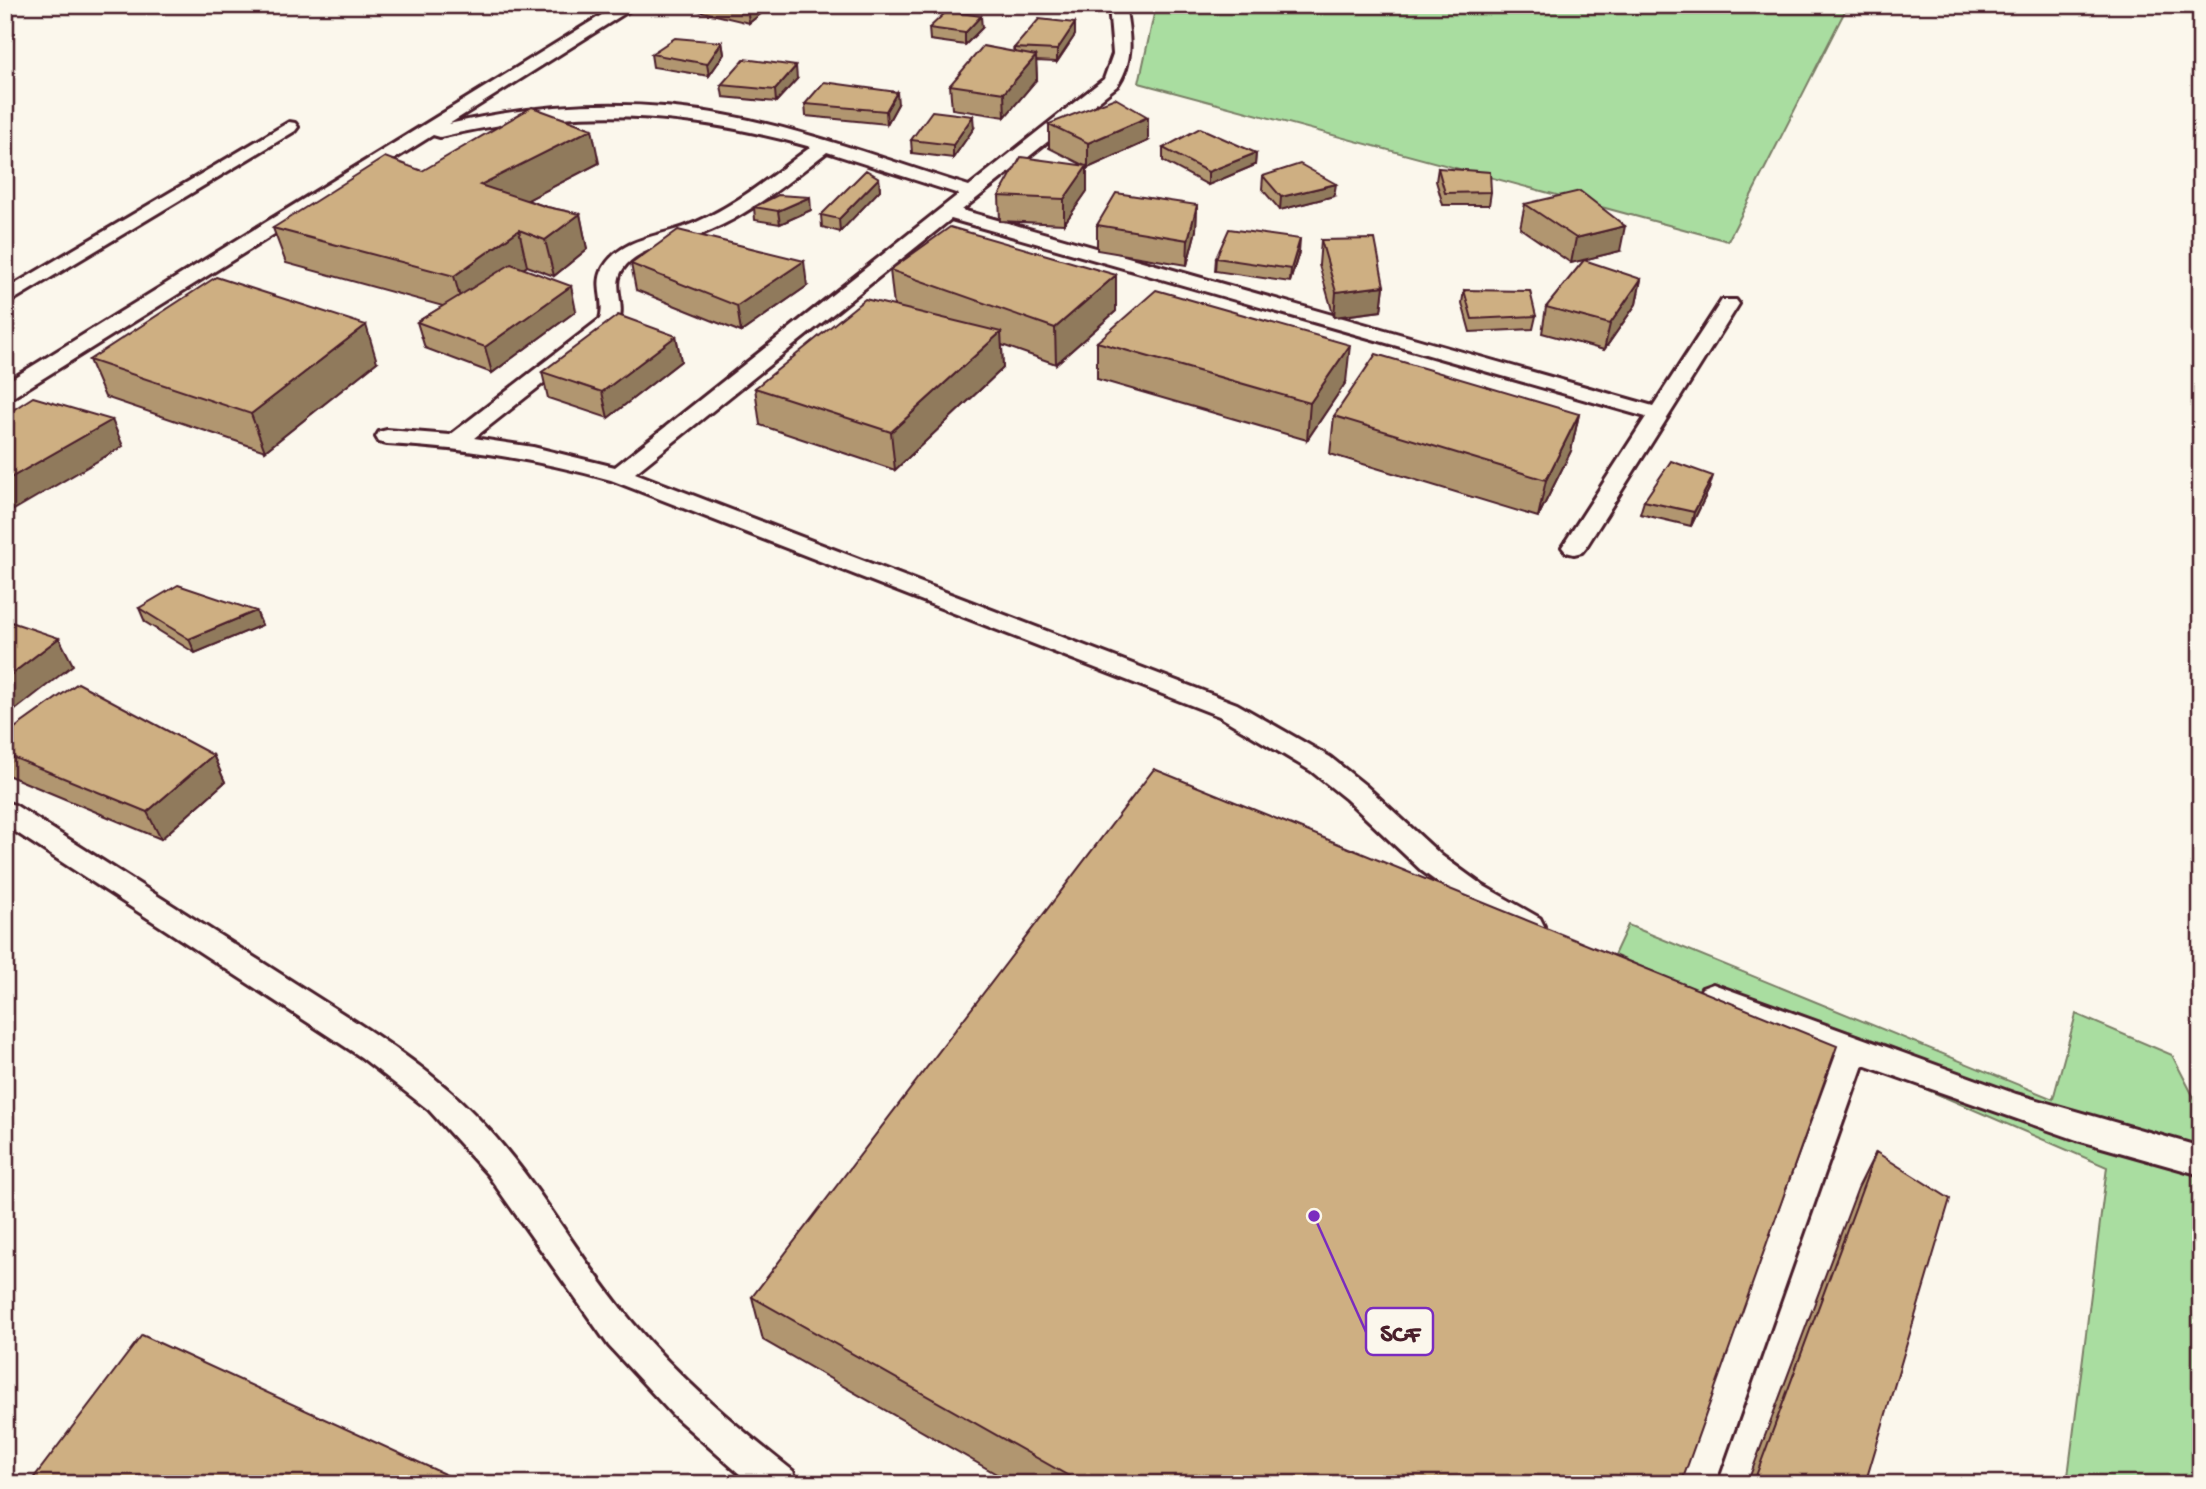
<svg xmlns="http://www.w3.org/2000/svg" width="2206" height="1489" font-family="'Gochi Hand',sans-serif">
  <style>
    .green { fill: #a9dda0; stroke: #7a7e66; stroke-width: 2 }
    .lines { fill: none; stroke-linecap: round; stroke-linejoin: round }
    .service-casing { stroke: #4a1f2b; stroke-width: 6 }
    .service { fill: #fbf7ec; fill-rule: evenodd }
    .wall { fill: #b19670; stroke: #4a1f2b; stroke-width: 2 }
    .shaded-wall { fill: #907a5b; stroke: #4a1f2b; stroke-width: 2 }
    .building { fill: #ceaf82; stroke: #4a1f2b; stroke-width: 2 }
    .leader { fill: none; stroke: #7b2cbf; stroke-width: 2.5 }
    .callout-dot { fill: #7b2cbf; stroke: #fbf7ec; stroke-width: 2.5 }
    .callout { fill: #fbf7ec; stroke: #7b2cbf; stroke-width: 2.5 }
    .callout-label { font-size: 26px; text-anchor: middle; font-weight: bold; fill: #4a1f2b }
  </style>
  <rect width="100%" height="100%" fill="#fbf7ec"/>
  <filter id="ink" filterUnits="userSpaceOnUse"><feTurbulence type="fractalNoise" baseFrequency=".0143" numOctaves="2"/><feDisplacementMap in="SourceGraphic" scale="14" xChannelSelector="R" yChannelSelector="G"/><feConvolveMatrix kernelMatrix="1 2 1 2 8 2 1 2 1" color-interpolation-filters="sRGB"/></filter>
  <g filter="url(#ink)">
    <path class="green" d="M 1156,5 L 1848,5 L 1728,241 L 1139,83 Z
      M 1628,925 L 2053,1099 L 2076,1014 L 2172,1055 L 2201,1111 L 2201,1484 L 2067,1484 L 2107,1167 L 1614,955 Z"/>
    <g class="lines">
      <defs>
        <path id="service" d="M 618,5 L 638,5 L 449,124 C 540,103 632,98 724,115 C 808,130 888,161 969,186 L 1104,79 L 1113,54 L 1109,5 L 1125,5 C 1130,35 1135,59 1117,86 L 962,210 L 1653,406 L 1722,300 L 1736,300 L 1739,304 L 1586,547 L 1582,552 L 1574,554 L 1566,552 L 1562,547 L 1646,417 L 951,219 L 635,473 L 1237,704 L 1330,757 L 1365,785 L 1442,856 L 1482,885 L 1540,918 L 1544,926 L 1540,934 L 1530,937 L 1520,934 L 1462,900 L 1422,871 L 1346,799 L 1311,771 L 1219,716 L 611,480 C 537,459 463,448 387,444 L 379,442 L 376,437 L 379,432 L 387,430 L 450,435 L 600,319 C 606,301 593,285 604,267 C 621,239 656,237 684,227 C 731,210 771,176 811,147 C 680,110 573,106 440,137 L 433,135 L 13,397 L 5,398 L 5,383 ZM 827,152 L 959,194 L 615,467 L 533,447 L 474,438 L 616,326 C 629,308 610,287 623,269 C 637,249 668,244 690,238 C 742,222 785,184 827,152 Z
          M 289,122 L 295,123 L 298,127 L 295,131 L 5,305 L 5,290 Z
          M 5,802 L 15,805 L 359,1024 C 407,1055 452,1088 490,1131 C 544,1191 581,1262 633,1323 C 680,1379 736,1426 793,1471 L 798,1484 L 751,1484 L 673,1415 L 609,1346 L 488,1175 L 429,1110 L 361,1057 L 5,825 Z
          M 1713,984 L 2016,1094 L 2201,1147 L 2201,1175 L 2077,1140 L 1863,1065 L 1715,1484 L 1679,1484 L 1836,1055 L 1702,1004 L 1698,996 L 1702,988 Z"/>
      </defs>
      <use href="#service" class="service-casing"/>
      <use href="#service" class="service"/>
    </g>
    <path class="wall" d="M 689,5 L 772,5 L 749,23 L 690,9 Z
      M 1075,23 L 1075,35 L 1057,62 L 1036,61 L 1037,79 L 1005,117 L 952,109 L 950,85 L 1014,51 L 1014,48 Z
      M 929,28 L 982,28 L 965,45 L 930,40 Z
      M 722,42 L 724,54 L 709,76 L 653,67 L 651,54 Z
      M 797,79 L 776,102 L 723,97 L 721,85 Z
      M 805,104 L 898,104 L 887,124 L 806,116 Z
      M 1049,124 L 1148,141 L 1088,168 L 1087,167 L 1087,191 L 1064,224 L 1000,221 L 999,196 L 1085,166 L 1049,148 Z
      M 974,128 L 953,158 L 912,153 L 911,140 Z
      M 1163,148 L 1256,153 L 1255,165 L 1208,185 L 1163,161 Z
      M 599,163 L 527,200 L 547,207 L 580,214 L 587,249 L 554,276 L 527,266 L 523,269 L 576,311 L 492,373 L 425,348 L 417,322 L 443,306 L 286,263 L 273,228 L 422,171 Z
      M 1438,168 L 1491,192 L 1489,205 L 1443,205 L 1436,181 Z
      M 1263,176 L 1334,196 L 1280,210 L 1262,189 Z
      M 879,178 L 880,190 L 840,232 L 822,227 L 821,215 Z
      M 1525,204 L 1620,251 L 1571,263 L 1520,228 Z
      M 1197,205 L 1196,230 L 1187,265 L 1097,250 L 1097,225 Z
      M 754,207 L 811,210 L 780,224 L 755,220 Z
      M 1321,240 L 1384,286 L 1381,311 L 1334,317 L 1319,265 Z
      M 1299,252 L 1290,282 L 1215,271 L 1216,258 Z
      M 631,264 L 807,286 L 741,332 L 636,290 Z
      M 890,270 L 1116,275 L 1116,311 L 1056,364 L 1002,345 L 1003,368 L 895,470 L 760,425 L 755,388 L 894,306 Z
      M 1641,279 L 1636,304 L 1604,350 L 1542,333 L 1546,307 Z
      M 1464,290 L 1536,316 L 1533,329 L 1470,332 L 1462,303 Z
      M 676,336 L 681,361 L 608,418 L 548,398 L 542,372 Z
      M 1097,342 L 1346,382 L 1307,440 L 1097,379 Z
      M 89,360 L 377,362 L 265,451 L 105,397 Z
      M 1579,414 L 1571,451 L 1538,517 L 1330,454 L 1334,416 Z
      M 1709,489 L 1691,526 L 1640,514 L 1644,501 Z
      M 139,608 L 256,611 L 262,625 L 195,653 L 145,622 Z
      M 5,735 L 213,755 L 225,782 L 161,839 L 5,774 Z
      M 1876,1152 L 1865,1484 L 1747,1484 L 1858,1188 Z
      M 752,1297 L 1681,1484 L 1014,1484 L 763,1340 Z"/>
    <path class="shaded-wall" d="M 747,5 L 772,5 L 749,23 Z
      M 981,16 L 982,28 L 965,45 L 965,33 Z
      M 1075,23 L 1075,35 L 1057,62 L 1057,50 Z
      M 722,42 L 724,54 L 709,76 L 707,64 Z
      M 1036,56 L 1037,79 L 1005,117 L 1004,93 Z
      M 796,66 L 797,79 L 776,102 L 775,90 Z
      M 897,92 L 898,104 L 887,124 L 886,111 Z
      M 973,116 L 974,128 L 953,158 L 953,145 Z
      M 1148,117 L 1148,141 L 1088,168 L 1088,143 Z
      M 592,129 L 599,163 L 489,220 L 480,185 Z
      M 1256,153 L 1255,165 L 1208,185 L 1208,172 Z
      M 1087,166 L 1087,191 L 1064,224 L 1064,199 Z
      M 879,178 L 880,190 L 840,232 L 839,219 Z
      M 1336,184 L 1334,196 L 1280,210 L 1281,197 Z
      M 810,197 L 811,210 L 780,224 L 778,211 Z
      M 1197,205 L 1196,230 L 1187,265 L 1188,240 Z
      M 580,214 L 587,249 L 554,276 L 545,240 Z
      M 1625,226 L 1620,251 L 1571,263 L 1576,238 Z
      M 519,230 L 527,266 L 464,312 L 454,276 Z
      M 1300,239 L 1299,252 L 1290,282 L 1291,269 Z
      M 804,261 L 807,286 L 741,332 L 737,306 Z
      M 1116,275 L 1116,311 L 1056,364 L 1055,328 Z
      M 1641,279 L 1636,304 L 1604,350 L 1610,324 Z
      M 571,286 L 576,311 L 492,373 L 485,347 Z
      M 1384,286 L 1381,311 L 1334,317 L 1336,292 Z
      M 366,325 L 377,362 L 265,451 L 251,414 Z
      M 1001,332 L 1003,368 L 895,470 L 891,432 Z
      M 676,336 L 681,361 L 608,418 L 602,392 Z
      M 1350,345 L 1346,382 L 1307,440 L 1310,403 Z
      M 1579,414 L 1571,451 L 1538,517 L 1546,480 Z
      M 112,420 L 123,446 L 5,515 L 5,481 Z
      M 1713,476 L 1709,489 L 1691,526 L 1694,512 Z
      M 256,611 L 262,625 L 195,653 L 189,639 Z
      M 59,638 L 73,665 L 5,718 L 5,679 Z
      M 213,755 L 225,782 L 161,839 L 147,812 Z"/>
    <path class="building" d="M 947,11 L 981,16 L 965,33 L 929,28 Z
      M 1039,19 L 1075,23 L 1057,50 L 1014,48 Z
      M 675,38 L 722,42 L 707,64 L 651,54 Z
      M 983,46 L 1036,56 L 1004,93 L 950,85 Z
      M 744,59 L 796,66 L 775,90 L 721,85 Z
      M 824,82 L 897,92 L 886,111 L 805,104 Z
      M 1115,98 L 1148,117 L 1088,143 L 1049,124 Z
      M 532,107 L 592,129 L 480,185 L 547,207 L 580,214 L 545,240 L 519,230 L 454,276 L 273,228 L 385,157 L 422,171 Z
      M 932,111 L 973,116 L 953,145 L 911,140 Z
      M 1200,128 L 1256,153 L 1208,172 L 1163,148 Z
      M 1021,157 L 1087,166 L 1064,199 L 999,196 Z
      M 1300,164 L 1336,184 L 1281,197 L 1263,176 Z
      M 1438,168 L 1490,172 L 1491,192 L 1445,193 Z
      M 866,170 L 879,178 L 839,219 L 821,215 Z
      M 1580,191 L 1625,226 L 1576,238 L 1525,204 Z
      M 1116,193 L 1197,205 L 1188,240 L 1097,225 Z
      M 778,195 L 810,197 L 778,211 L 754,207 Z
      M 950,227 L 1116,275 L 1055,328 L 890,270 Z
      M 1229,229 L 1300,239 L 1291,269 L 1216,258 Z
      M 678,230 L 804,261 L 737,306 L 631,264 Z
      M 1375,239 L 1384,286 L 1336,292 L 1321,240 Z
      M 1584,260 L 1641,279 L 1610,324 L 1546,307 Z
      M 511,264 L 571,286 L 485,347 L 417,322 Z
      M 216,277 L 366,325 L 251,414 L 89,360 Z
      M 1156,290 L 1350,345 L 1310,403 L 1097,342 Z
      M 1464,290 L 1530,291 L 1536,316 L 1472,319 Z
      M 865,299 L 1001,332 L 891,432 L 755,388 Z
      M 618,315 L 676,336 L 602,392 L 542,372 Z
      M 1376,354 L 1579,414 L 1546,480 L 1334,416 Z
      M 33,397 L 112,420 L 5,481 L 5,415 Z
      M 1671,461 L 1713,476 L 1694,512 L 1644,501 Z
      M 178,585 L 256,611 L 189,639 L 139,608 Z
      M 5,620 L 59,638 L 5,679 Z
      M 78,683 L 213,755 L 147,812 L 5,754 L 5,735 Z
      M 1154,769 L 1837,1046 L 1681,1484 L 1083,1484 L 752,1297 Z
      M 1876,1152 L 1950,1199 L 1865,1484 L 1753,1484 Z
      M 142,1335 L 466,1484 L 29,1484 Z"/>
  </g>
  <path class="leader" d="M1314 1216L1366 1332"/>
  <circle class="callout-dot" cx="1314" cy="1216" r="7"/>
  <rect class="callout" x="1366" y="1308" width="67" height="47" rx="7"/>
  <g class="callout-label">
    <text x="1400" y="1341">SCF</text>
  </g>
  <rect width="2206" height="1489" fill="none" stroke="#fbf7ec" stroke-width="28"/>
  <rect x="14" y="14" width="2178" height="1461" fill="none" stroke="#4a1f2b" stroke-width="2.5" filter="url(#ink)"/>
</svg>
